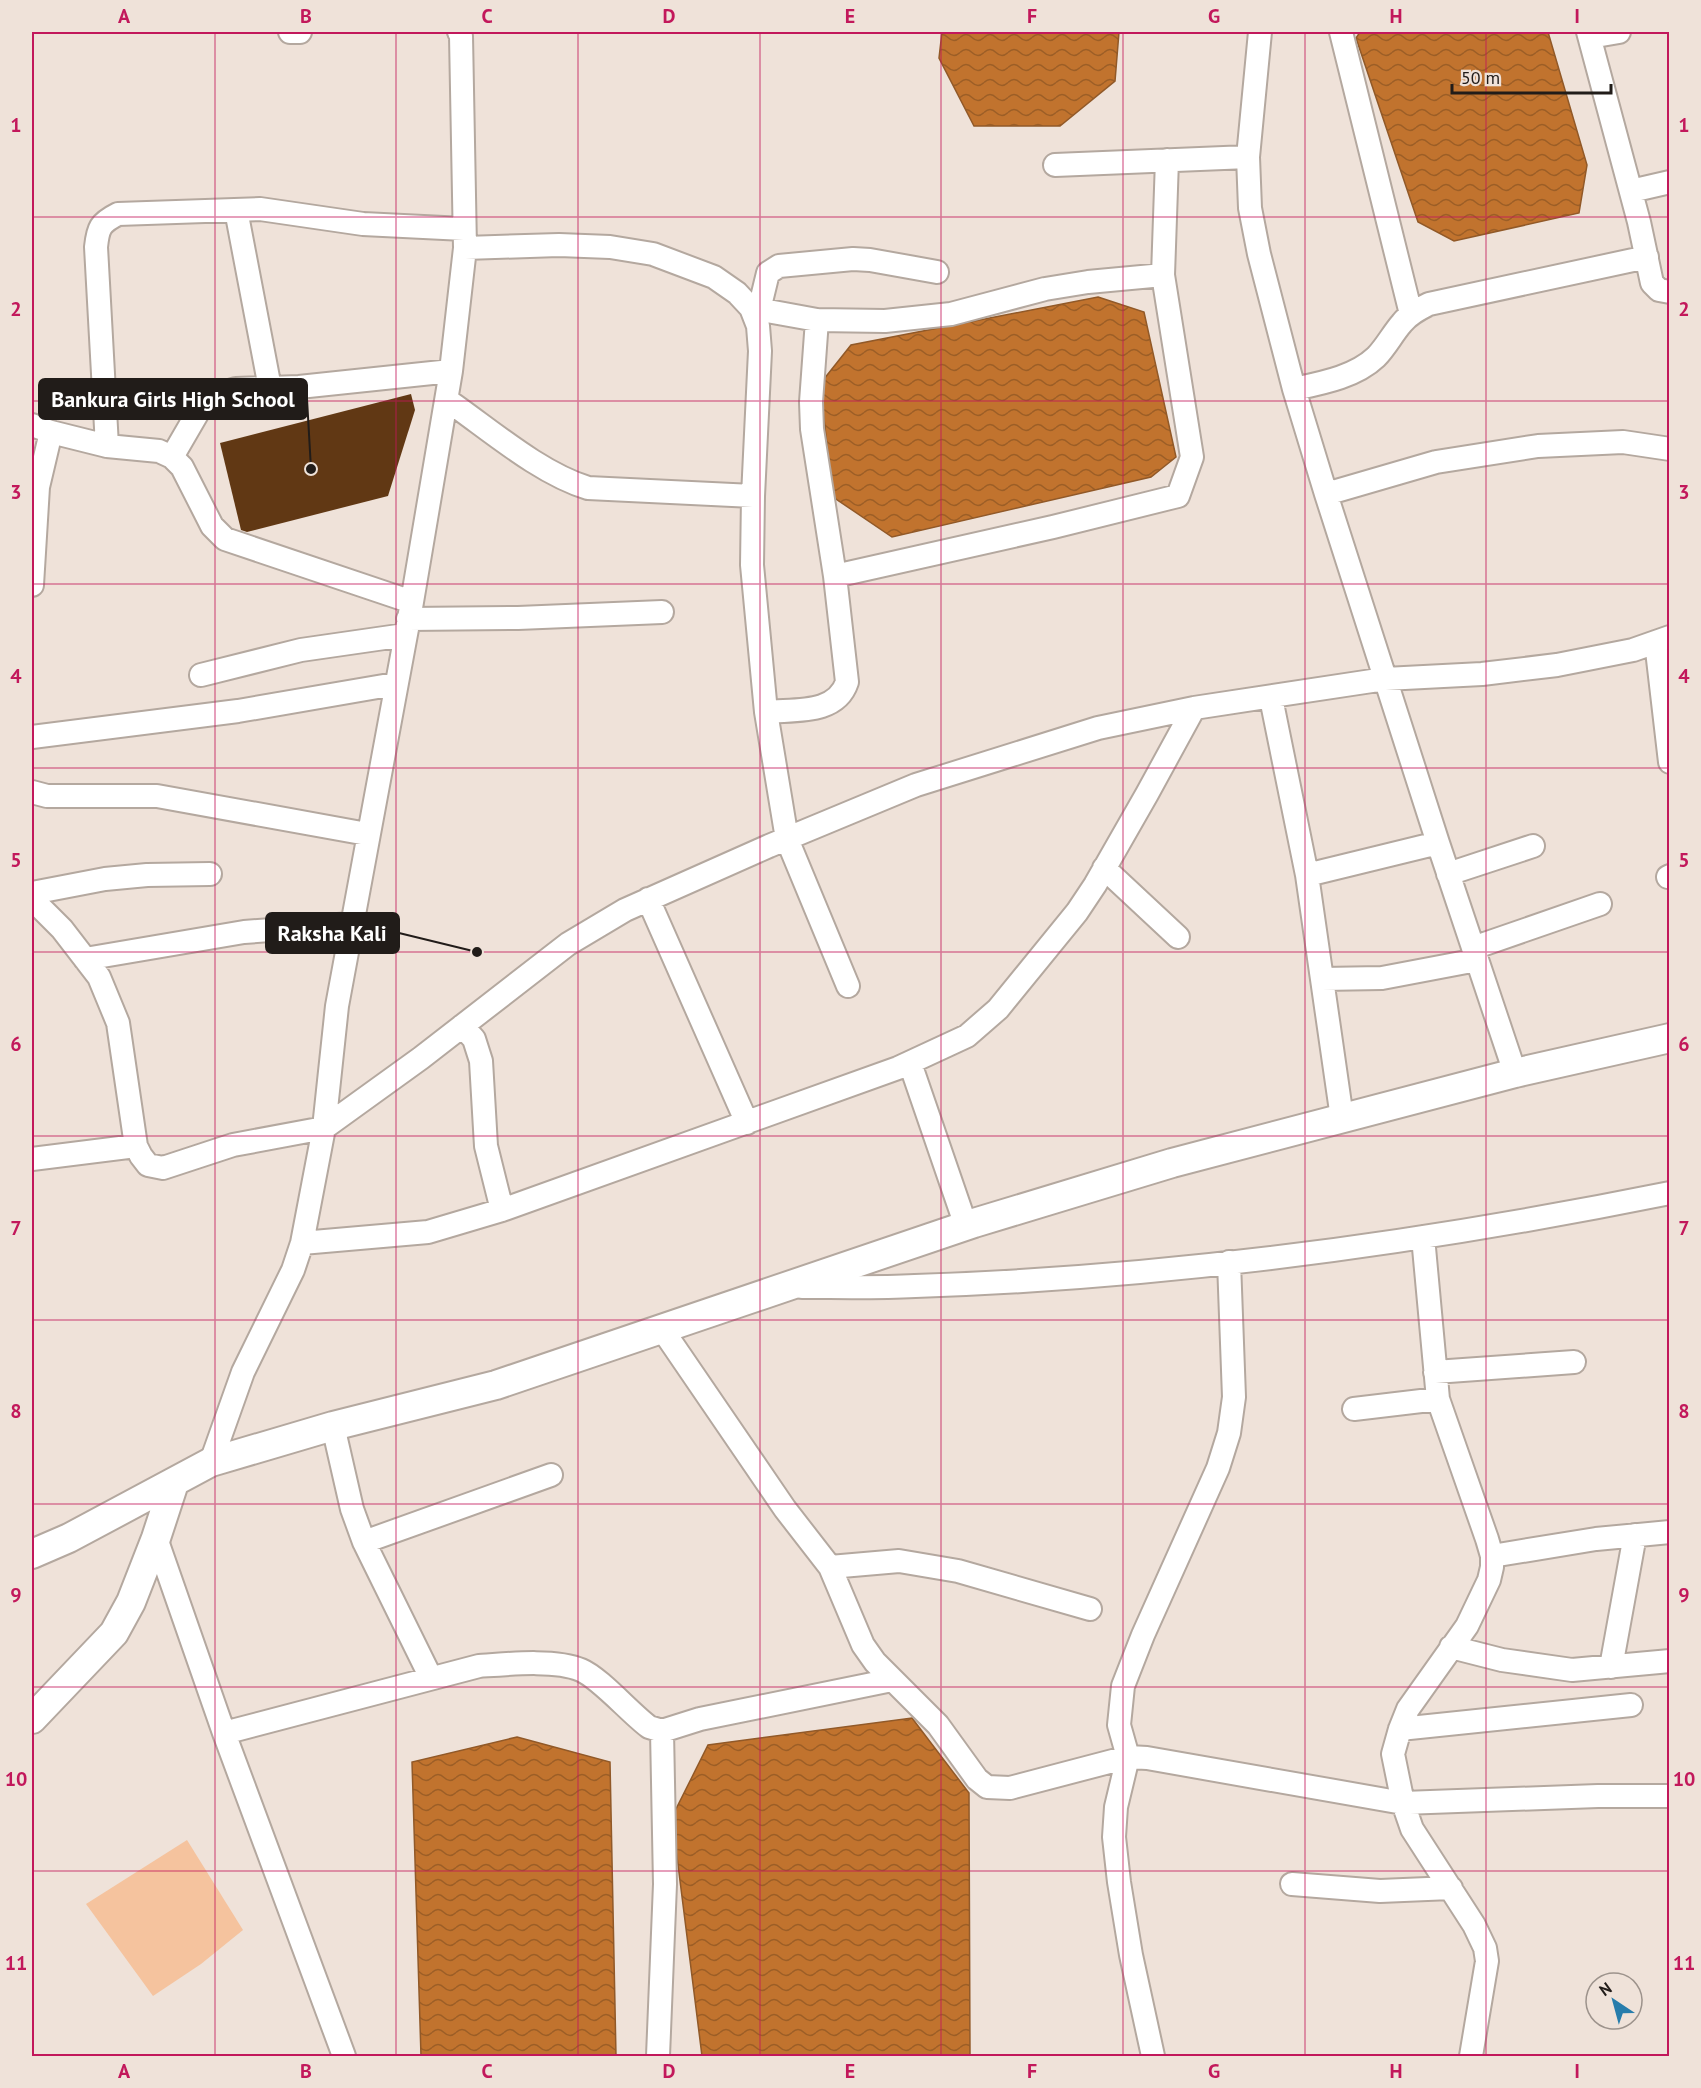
<svg xmlns="http://www.w3.org/2000/svg" width="1701" height="2088" font-family="'PT Sans',sans-serif">
  <style>
    .garden { fill: #f5c39e }
    .water { fill: url(#water-waves); stroke: #915928; stroke-width: 1.5 }
    .building { fill: #613814 }
    .lines { fill: none; stroke-linecap: round; stroke-linejoin: round }
    .minor-casing { stroke: #b4a89f; stroke-width: 26 }
    .tertiary-casing { stroke: #b4a89f; stroke-width: 32 }
    .minor { stroke: #fff; stroke-width: 22 }
    .tertiary { stroke: #fff; stroke-width: 28 }
    .grid { fill: none; stroke: #c2185b; stroke-width: 1.5; stroke-opacity: 0.55 }
    .leader { fill: none; stroke: #211c19; stroke-width: 2 }
    .callout-dot { fill: #211c19; stroke: #efe2d9; stroke-width: 2 }
    .callout { fill: #211c19; stroke: #211c19; stroke-width: 2 }
    .callout-label { font-size: 22px; text-anchor: middle; font-weight: bold; fill: #fff }
    .neatline { fill: none; stroke: #c2185b; stroke-width: 2 }
    .grid-label { font-size: 20px; text-anchor: middle; font-weight: bold; fill: #c2185b }
  </style>
  <defs>
    <pattern id="water-waves" width="16" height="10" patternUnits="userSpaceOnUse" patternTransform="scale(1.5)"><rect width="16" height="10" fill="#c1732e"/><path d="M0 5q4-4 8 0t8 0" fill="none" stroke="#9c5e26"/></pattern>
  </defs>
  <rect width="100%" height="100%" fill="#efe2d9"/>
  <path class="garden" d="M 187,1840 L 243,1930 L 201,1964 L 153,1996 L 86,1904 Z"/>
  <path class="water" d="M 942,32 L 1119,32 L 1115,81 L 1060,126 L 974,126 L 939,58 Z
    M 1360,32 L 1548,32 L 1587,165 L 1579,213 L 1454,241 L 1418,222 L 1356,38 Z
    M 1098,297 L 1144,312 L 1176,457 L 1151,477 L 892,537 L 833,497 L 820,384 L 851,345 Z
    M 912,1718 L 969,1793 L 970,2056 L 702,2056 L 672,1817 L 708,1745 Z
    M 517,1737 L 610,1762 L 616,2056 L 421,2056 L 412,1762 Z"/>
  <path class="building" d="M 411,394 L 415,410 L 388,496 L 247,532 L 241,530 L 220,443 Z"/>
  <g class="lines">
    <defs>
      <path id="minor" d="M 290,32 L 300,32
        M 1260,32 L 1248,157 L 1250,208 L 1259,254 L 1294,389 L 1326,494 L 1438,843 L 1515,1073
        M 1341,32 L 1411,314
        M 1588,32 L 1639,222 L 1652,283 L 1659,290 L 1670,292
        M 1590,37 L 1619,32
        M 1055,165 L 1248,157
        M 1631,191 L 1670,182
        M 236,210 L 270,388
        M 465,248 L 559,245 L 610,247 L 653,254 L 714,277 L 737,293 L 751,308 L 758,326 L 760,351 L 753,496 L 752,565 L 766,712 L 787,839 L 848,986
        M 751,308 L 817,320 L 885,321 L 951,314 L 1045,289 L 1088,282 L 1163,275
        M 759,310 L 768,273 L 779,266 L 853,259 L 870,260 L 937,272
        M 817,320 L 811,402 L 812,429 L 835,576
        M 1294,389 C 1322,383 1355,377 1376,357 C 1386,347 1393,333 1402,323 C 1409,314 1419,309 1429,304 L 1647,257
        M 447,400 C 489,429 539,473 588,488 L 753,496
        M 32,425 L 51,432 L 107,446 L 159,451 L 172,457 L 182,467 L 212,526 L 225,539 L 412,602
        M 107,446 L 96,247 C 98,228 100,223 118,214 L 260,209 L 363,224 L 464,229
        M 172,457 L 201,407 L 212,396 L 236,389 L 299,387 L 451,371
        M 1326,494 L 1436,462 L 1538,446 L 1623,442 L 1670,449
        M 32,585 L 38,487 L 51,432
        M 408,619 L 518,618 L 662,612
        M 1656,642 L 1670,762
        M 201,675 L 301,650 L 405,635
        M 1271,698 L 1307,875 L 1342,1118
        M 766,712 C 795,709 836,715 847,682 L 835,576 L 1053,527 L 1178,496 L 1192,457 L 1163,275 L 1167,160
        M 32,737 L 238,711 L 395,684
        M 32,792 L 47,796 L 157,796 L 367,834
        M 1104,868 L 1178,937
        M 1448,874 L 1533,846
        M 1307,875 L 1438,843
        M 1668,877 L 1670,876
        M 32,893 L 105,879 L 147,875 L 210,874
        M 32,899 L 62,929 L 99,977 L 118,1023 L 136,1146 L 141,1156 L 148,1165 L 163,1168 L 233,1145 L 324,1128 L 421,1058 L 568,944 L 625,910 L 769,846 L 916,785 L 1098,728 L 1194,708 L 1385,679 L 1482,674 L 1557,665 L 1633,650 L 1670,637
        M 648,899 L 747,1123
        M 1473,948 L 1600,904
        M 85,959 L 244,932 L 351,924
        M 1322,979 L 1382,978 L 1477,960
        M 462,1026 L 474,1039 L 481,1061 L 486,1146 L 502,1210
        M 910,1063 L 966,1226
        M 32,1159 L 136,1146
        M 1423,1237 L 1438,1399 L 1487,1539 L 1492,1556 L 1492,1567 L 1489,1580 L 1467,1626 L 1408,1709 L 1400,1729 L 1393,1754 L 1403,1803 L 1412,1829 L 1474,1925 L 1485,1948 L 1487,1961 L 1471,2056
        M 302,1243 L 428,1232 L 502,1210 L 898,1068 L 967,1036 L 998,1009 L 1077,912 L 1095,885 L 1147,794 L 1194,708
        M 802,1287 C 839,1287 877,1288 915,1286 C 1167,1278 1422,1243 1670,1193
        M 662,1329 L 785,1509 L 830,1567 L 863,1645 L 875,1662 L 938,1725 L 977,1779 L 987,1787 L 1010,1788 L 1128,1757 L 1147,1758 L 1403,1803 L 1598,1796 L 1670,1796
        M 1435,1372 L 1574,1362
        M 1354,1409 L 1438,1399
        M 333,1426 L 352,1509 L 364,1542 L 431,1678
        M 211,1462 L 243,1372 L 293,1270 L 302,1243 L 324,1128 L 337,1006 L 412,602 L 451,371 L 465,248 L 461,36 L 459,32
        M 156,1538 L 224,1733 L 344,2056
        M 364,1542 L 551,1475
        M 1492,1556 L 1596,1539 L 1670,1532
        M 830,1567 L 899,1561 L 958,1571 L 1090,1609
        M 1451,1647 L 1502,1660 L 1572,1670 L 1670,1661
        M 1611,1667 L 1635,1535
        M 1400,1729 L 1631,1705
        M 224,1733 L 479,1666 C 507,1664 556,1659 581,1670 C 600,1678 630,1713 649,1727 L 662,1731 L 700,1719 L 892,1680
        M 1292,1884 L 1380,1891 L 1451,1888
        M 658,2056 L 665,1884 L 662,1731
        M 1153,2056 L 1131,1955 L 1119,1882 L 1114,1837 L 1116,1807 L 1128,1757 L 1119,1725 L 1123,1686 L 1143,1635 L 1218,1468 L 1229,1433 L 1234,1397 L 1229,1262"/>
      <path id="tertiary" d="M 32,1554 L 69,1538 L 211,1462 L 333,1426 L 496,1385 L 974,1223 L 1172,1163 L 1515,1073 L 1670,1038
        M 32,1719 L 114,1633 L 131,1602 L 156,1538 L 174,1483"/>
    </defs>
    <use href="#minor" class="minor-casing"/>
    <use href="#tertiary" class="tertiary-casing"/>
    <use href="#minor" class="minor"/>
    <use href="#tertiary" class="tertiary"/>
  </g>
  <path class="grid" d="M 215,32 L 215,2056M 396,32 L 396,2056M 578,32 L 578,2056M 760,32 L 760,2056M 941,32 L 941,2056M 1123,32 L 1123,2056M 1305,32 L 1305,2056M 1486,32 L 1486,2056M 32,217 L 1670,217M 32,401 L 1670,401M 32,584 L 1670,584M 32,768 L 1670,768M 32,952 L 1670,952M 32,1136 L 1670,1136M 32,1320 L 1670,1320M 32,1504 L 1670,1504M 32,1687 L 1670,1687M 32,1871 L 1670,1871"/>
  <path class="leader" d="M311 469L307 399M477 952L399 933"/>
  <g class="callout-dot">
    <circle cx="311" cy="469" r="6"/>
    <circle cx="477" cy="952" r="6"/>
  </g>
  <g class="callout">
    <rect x="39" y="379" width="268" height="40" rx="6"/>
    <rect x="266" y="913" width="133" height="40" rx="6"/>
  </g>
  <g class="callout-label">
    <text x="173" y="407">Bankura Girls High School</text>
    <text x="332" y="941">Raksha Kali</text>
  </g>
  <rect width="1701" height="2088" fill="none" stroke="#efe2d9" stroke-width="66"/>
  <g transform="translate(1614 2001) rotate(324)"><circle r="28" fill="#efe2d9" stroke="#9d938c" stroke-width="1.5"/>
  <path d="M0-4.5L10 22L0 15L-10 22Z" fill="#277dac"/>
  <text y="-9" font-size="16" font-weight="bold" text-anchor="middle" fill="#211c19">N</text>
  </g>
  <path d="M1452 84v9h159v-9" fill="none" stroke="#211c19" stroke-width="3"/>
  <text x="1461" y="84" font-size="18" fill="#211c19" stroke="#efe2d9" stroke-width="4.5" paint-order="stroke">50 m</text>
  <rect x="33" y="33" width="1635" height="2022" class="neatline"/>
  <g class="grid-label">
    <text x="124" y="23">A</text>
    <text x="306" y="23">B</text>
    <text x="487" y="23">C</text>
    <text x="669" y="23">D</text>
    <text x="850" y="23">E</text>
    <text x="1032" y="23">F</text>
    <text x="1214" y="23">G</text>
    <text x="1396" y="23">H</text>
    <text x="1577" y="23">I</text>
    <text x="16" y="132">1</text>
    <text x="1684" y="132">1</text>
    <text x="16" y="316">2</text>
    <text x="1684" y="316">2</text>
    <text x="16" y="499">3</text>
    <text x="1684" y="499">3</text>
    <text x="16" y="683">4</text>
    <text x="1684" y="683">4</text>
    <text x="16" y="867">5</text>
    <text x="1684" y="867">5</text>
    <text x="16" y="1051">6</text>
    <text x="1684" y="1051">6</text>
    <text x="16" y="1235">7</text>
    <text x="1684" y="1235">7</text>
    <text x="16" y="1418">8</text>
    <text x="1684" y="1418">8</text>
    <text x="16" y="1602">9</text>
    <text x="1684" y="1602">9</text>
    <text x="16" y="1786">10</text>
    <text x="1684" y="1786">10</text>
    <text x="16" y="1970">11</text>
    <text x="1684" y="1970">11</text>
    <text x="124" y="2078">A</text>
    <text x="306" y="2078">B</text>
    <text x="487" y="2078">C</text>
    <text x="669" y="2078">D</text>
    <text x="850" y="2078">E</text>
    <text x="1032" y="2078">F</text>
    <text x="1214" y="2078">G</text>
    <text x="1396" y="2078">H</text>
    <text x="1577" y="2078">I</text>
  </g>
</svg>
